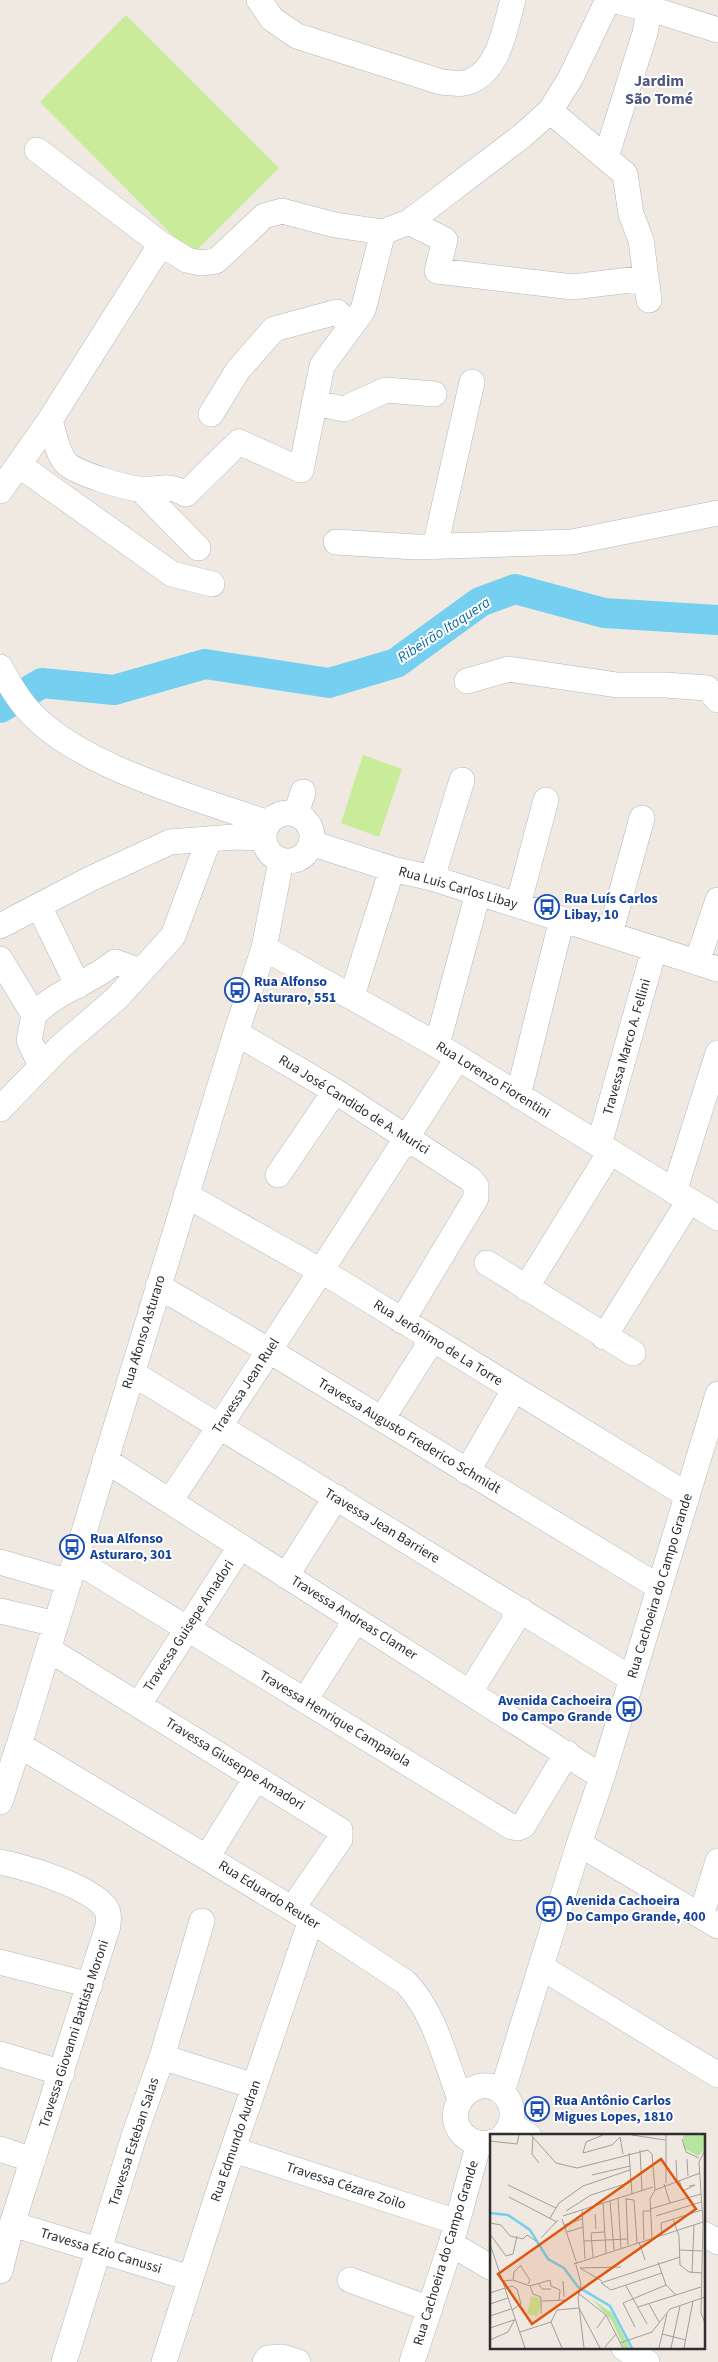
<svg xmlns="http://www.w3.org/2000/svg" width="718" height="2362" font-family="'Source Sans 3',sans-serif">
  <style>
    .pitch { fill: #c9ec9a }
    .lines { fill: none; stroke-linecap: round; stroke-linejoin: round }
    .river { stroke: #75cff0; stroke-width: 30 }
    .minor-casing { stroke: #b4b7c1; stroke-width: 26 }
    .minor { stroke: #fff; stroke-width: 25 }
    .labels { text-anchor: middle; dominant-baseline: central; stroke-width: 4; stroke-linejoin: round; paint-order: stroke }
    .street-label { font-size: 14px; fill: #2e2e2e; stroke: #fff }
    .transit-label { font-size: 14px; font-weight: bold; fill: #164399; stroke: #fff; text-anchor: start }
    .water-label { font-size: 15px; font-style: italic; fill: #0d6fa3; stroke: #fff }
    .quarter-label { font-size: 16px; font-weight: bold; fill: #4d5680; stroke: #fff }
    .inset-river { fill: none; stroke: #75cff0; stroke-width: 2.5 }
    .inset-road { fill: none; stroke: #a29e99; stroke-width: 1 }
    .view { fill: #df570e; fill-opacity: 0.15; stroke: #df570e; stroke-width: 2.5 }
    .inset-edge { fill: none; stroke: #2e2e2e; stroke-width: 2.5 }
  </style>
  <rect width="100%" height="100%" fill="#efe9e1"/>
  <path class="pitch" d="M 126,15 L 279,168 L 192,255 L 40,102 Z
    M 363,755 L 402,769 L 379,837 L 341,823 Z"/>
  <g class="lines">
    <path class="river" d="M 0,708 L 42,683 L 114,690 L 205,664 L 329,683 L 396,663 L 480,602 L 515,589 L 604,613 L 718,620"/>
    <defs>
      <path id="minor" d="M 259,0 L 272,19 L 297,36 L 441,82 C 451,83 462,85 471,81 C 500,68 505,27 513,0
        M 612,0 L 664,13 L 718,30
        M 550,111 L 625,174 L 631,214 L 641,240 L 649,300
        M 37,150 L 161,244 L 187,260 L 201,263 L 216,261 L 264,216 L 282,211 L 335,225 L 383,232 L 409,222 L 522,136 L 550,111 L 570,79 L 608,0
        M 606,157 L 645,33 L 649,9
        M 409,222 L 445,240 L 437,271 L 573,287 L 646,278
        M 314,403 L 344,409 L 386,390 L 434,394
        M 211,414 L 238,370 L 274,329 L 337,312 L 351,326
        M 50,420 C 54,433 57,453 66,463 C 75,473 128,489 142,489 C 162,490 166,483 186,494 L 239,442 L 301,470 L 322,366 L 363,310 L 383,232
        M 19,465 L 172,574 L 212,584
        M 140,489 L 198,548
        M 0,491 L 50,420 L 161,244
        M 336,542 L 416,547 L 572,542 L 718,513
        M 435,547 L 472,382
        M 0,667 C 8,682 17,698 29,711 C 79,767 197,798 268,823
        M 467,681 L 509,669 L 617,685 L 665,685 L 707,688 L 718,700
        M264 837a24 24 0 1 1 48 0a24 24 0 1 1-48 0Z
        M 296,814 L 303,792
        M 311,843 L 392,869 L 432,878 L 718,969
        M 432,878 L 462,780
        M 518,905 L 546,800
        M 39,906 L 78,986
        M 0,926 L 90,879 L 170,842 L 234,837 L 263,838
        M 610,934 L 642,818
        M 264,948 L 437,1045 L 718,1218
        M 0,959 L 34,1015 L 29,1040 L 41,1066
        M 697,962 L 718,900
        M 352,996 L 392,869
        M 34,1015 C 56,991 90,983 115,962 L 141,971
        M 236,1033 L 335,1091 L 470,1179 L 476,1186 L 476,1198 L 402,1321
        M 437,1045 L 478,893
        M 518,1096 L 562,919
        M 0,1109 L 61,1046 L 117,998 L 173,936 L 209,839
        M 599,1145 L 654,950
        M 278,1175 L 335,1091
        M 674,1192 L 718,1053
        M 186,1195 L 340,1282 L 687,1495
        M 487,1263 L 633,1353
        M 158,1286 L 268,1350 L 659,1587
        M 526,1288 L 610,1152
        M 604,1337 L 689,1201
        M 132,1373 L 632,1679
        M 382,1419 L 432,1340
        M 105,1460 L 602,1777
        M 467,1472 L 514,1390
        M 170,1501 C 268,1355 362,1207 457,1059
        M 75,1560 L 512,1827 L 518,1828 L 523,1826 L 567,1753
        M 0,1562 L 69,1582
        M 286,1576 L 336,1497
        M 0,1611 L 56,1624
        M 48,1649 L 340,1830 L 340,1839 L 292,1909
        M 470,1692 L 521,1610
        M 305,1700 L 356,1620
        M 139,1704 L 240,1547
        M 19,1745 L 311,1920 L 405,1982 C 435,2012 445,2060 460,2099
        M 0,1802 L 19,1745 L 236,1033 L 264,948 L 281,861
        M 579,1844 L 718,1926
        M 207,1857 L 256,1778
        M 0,1862 C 28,1868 87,1885 105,1907 C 110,1913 108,1920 108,1926 L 12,2224 L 0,2271
        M 701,1916 L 718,1861
        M 0,1962 L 90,1985
        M 541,1967 L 718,2075
        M 0,2054 L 62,2073
        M 162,2057 L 254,2086
        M 502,2092 L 579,1844 L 602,1777 L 718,1394
        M 511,2125 L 529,2136
        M 492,2142 C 483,2145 473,2143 466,2137 C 436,2113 476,2067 504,2094 C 515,2106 515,2124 503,2136
        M 0,2149 L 33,2160
        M 234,2150 L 457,2222
        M 12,2224 L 190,2278
        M 704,2234 L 718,2242
        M 451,2244 L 492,2268
        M 350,2280 L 430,2309
        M 624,2348 L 647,2362
        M 64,2362 L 134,2136 L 162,2057 L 202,1921
        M 164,2362 L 220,2187 L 311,1920
        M 265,2362 L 268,2358 L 282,2357 L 298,2362
        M 412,2362 L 451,2244 L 479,2143"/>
    </defs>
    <use href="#minor" class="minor-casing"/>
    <use href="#minor" class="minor"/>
  </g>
  <defs>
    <symbol id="bus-ring" viewBox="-11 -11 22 22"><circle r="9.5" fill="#fff" stroke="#1a4fb4" stroke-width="1.5"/><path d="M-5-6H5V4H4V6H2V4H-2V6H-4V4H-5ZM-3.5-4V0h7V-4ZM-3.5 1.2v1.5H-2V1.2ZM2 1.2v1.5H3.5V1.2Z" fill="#1a4fb4"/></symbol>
  </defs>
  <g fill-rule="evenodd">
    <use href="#bus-ring" x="533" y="893" width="28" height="28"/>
    <use href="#bus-ring" x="223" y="976" width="28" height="28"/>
    <use href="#bus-ring" x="58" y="1533" width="28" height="28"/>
    <use href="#bus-ring" x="615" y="1695" width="28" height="28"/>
    <use href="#bus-ring" x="535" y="1895" width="28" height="28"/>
    <use href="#bus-ring" x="523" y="2095" width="28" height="28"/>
  </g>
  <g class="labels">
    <g class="street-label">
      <text transform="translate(458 888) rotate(16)">Rua Luis Carlos Libay</text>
      <text transform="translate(627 1047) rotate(-74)">Travessa Marco A. Fellini</text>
      <text transform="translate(493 1080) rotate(32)">Rua Lorenzo Fiorentini</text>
      <text transform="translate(354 1105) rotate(32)">Rua José Candido de A. Murici</text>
      <text transform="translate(144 1332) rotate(-73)">Rua Afonso Asturaro</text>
      <text transform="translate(438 1343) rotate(32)">Rua Jerônimo de La Torre</text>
      <text transform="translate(246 1386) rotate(-57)">Travessa Jean Ruel</text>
      <text transform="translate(409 1436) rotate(31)">Travessa Augusto Frederico Schmidt</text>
      <text transform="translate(382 1526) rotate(31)">Travessa Jean Barriere</text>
      <text transform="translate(660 1586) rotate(-73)">Rua Cachoeira do Campo Grande</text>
      <text transform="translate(354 1618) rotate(32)">Travessa Andreas Clamer</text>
      <text transform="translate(189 1626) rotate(-57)">Travessa Guisepe Amadori</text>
      <text transform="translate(335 1719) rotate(31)">Travessa Henrique Campaiola</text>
      <text transform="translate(235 1764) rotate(32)">Travessa Giuseppe Amadori</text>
      <text transform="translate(269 1895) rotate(32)">Rua Eduardo Reuter</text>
      <text transform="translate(74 2034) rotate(-72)">Travessa Giovanni Battista Moroni</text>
      <text transform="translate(236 2141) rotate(-71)">Rua Edmundo Audran</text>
      <text transform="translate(134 2142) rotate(-72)">Travessa Esteban Salas</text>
      <text transform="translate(346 2186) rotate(18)">Travessa Cézare Zoilo</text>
      <text transform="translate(101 2251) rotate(17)">Travessa Ézio Canussi</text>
      <text transform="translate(446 2253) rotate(-73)">Rua Cachoeira do Campo Grande</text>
    </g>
    <g class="transit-label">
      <text x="564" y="899">Rua Luís Carlos<tspan x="564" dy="16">Libay, 10</tspan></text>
      <text x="254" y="982">Rua Alfonso<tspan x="254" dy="16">Asturaro, 551</tspan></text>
      <text x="90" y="1539">Rua Alfonso<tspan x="90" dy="16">Asturaro, 301</tspan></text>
      <text x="612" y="1701" text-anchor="end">Avenida Cachoeira<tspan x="612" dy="16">Do Campo Grande</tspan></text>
      <text x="566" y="1901">Avenida Cachoeira<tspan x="566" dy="16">Do Campo Grande, 400</tspan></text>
      <text x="554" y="2101">Rua Antônio Carlos<tspan x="554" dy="16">Migues Lopes, 1810</tspan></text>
    </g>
    <g class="water-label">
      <text transform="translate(444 630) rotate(-33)">Ribeirão Itaquera</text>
    </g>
    <g class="quarter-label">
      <text x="659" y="81">Jardim<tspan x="659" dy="18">São Tomé</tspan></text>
    </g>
  </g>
  <g transform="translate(490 2134)">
    <rect width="215" height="215" fill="#efe9e1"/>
    <path d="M 196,1 L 215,1 L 215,15 L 208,22 L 194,14 L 193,2 ZM 102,165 L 122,179 L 140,214 L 134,214 L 122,187 Z" fill="#b6e59e"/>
    <path d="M 41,162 L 51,164 L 48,182 L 37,180 Z" fill="#c9ec9a"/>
    <path class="inset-river" d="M 0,79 L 18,81 L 40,96 L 58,125 L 74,134 L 88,153 L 120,172 L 142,214"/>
    <path class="inset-road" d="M 41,1 L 66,29 L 87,34 L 158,16 L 162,20 L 165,56 L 210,39M 113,1 L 96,8 L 93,19 L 122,11 L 130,3M 142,1 L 175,6M 43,3 L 42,20 L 49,29M 130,3 L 133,20M 192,5 L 196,18 L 209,24M 0,7 L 27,10 L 29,1M 150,16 L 152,57M 215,16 L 209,28 L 213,88 L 211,179 L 215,189M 139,19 L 142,60M 197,25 L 198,42M 186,26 L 187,46M 102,41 L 140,32M 189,46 L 193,57 L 205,51 L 199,52M 176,49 L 176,1M 174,50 L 180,69M 18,51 L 66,74M 19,63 L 67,88M 128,64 L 131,114M 136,64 L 138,111M 136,65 L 144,66 L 147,109M 120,67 L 124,116M 113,69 L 116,119M 160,75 L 211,60M 92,76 L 95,125M 76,77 L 101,61 L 141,48M 105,80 L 106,95M 73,82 L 163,53M 166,82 L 211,68M 60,84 L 69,69 L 93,52 L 140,36M 72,85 L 86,127M 183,85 L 189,102 L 190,131 L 199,138 L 212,139M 0,89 L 11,91 L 20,102 L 33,105 L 37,101 L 46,107M 74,91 L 92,85M 77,98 L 93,93M 0,100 L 16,122M 172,101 L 171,89 L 212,76M 51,104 L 68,86M 162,104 L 160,65 L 165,56M 154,106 L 153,77 L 160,77M 94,107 L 138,105M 149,108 L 155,126M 0,110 L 35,214M 190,116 L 212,117M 16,122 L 23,120 L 27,102M 103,123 L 101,99 L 114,98M 88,128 L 84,130 L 213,88M 168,128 L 176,151 L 186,161M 30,131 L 40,146 L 38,150M 86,131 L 91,150 L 88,164 L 94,214M 90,134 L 131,133M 90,134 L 112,147M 172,139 L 121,156 L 111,149 L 190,123M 202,139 L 204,91M 23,146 L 24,138 L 31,131M 13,147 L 23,146 L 40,152 L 43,160 L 51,163 L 51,180M 73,147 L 74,163M 48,149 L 52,155 L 61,155M 40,152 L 60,146 L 61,152 L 70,156 L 69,166M 136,152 L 157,190M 15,155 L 22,152 L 27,155 L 31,170 L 22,176M 0,159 L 15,154M 88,159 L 116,181 L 133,214M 52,167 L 77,166M 0,170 L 18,164M 159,170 L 169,188M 148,173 L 211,153M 89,174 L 110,214M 0,182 L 21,175M 61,188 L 67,176 L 89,174M 61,188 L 72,214M 145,193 L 133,169 L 176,151M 0,194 L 24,186M 107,194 L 116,181M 30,198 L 61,188M 172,200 L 196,206M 0,206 L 18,198 L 25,185M 130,209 L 162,198 L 180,175 L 215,163M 115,213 L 126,200M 169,214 L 177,180M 181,214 L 190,172M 194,214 L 203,167"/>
    <path class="view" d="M 171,25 L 206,75 L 42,190 L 8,140 Z"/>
    <rect width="215" height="215" class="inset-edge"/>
  </g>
</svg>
